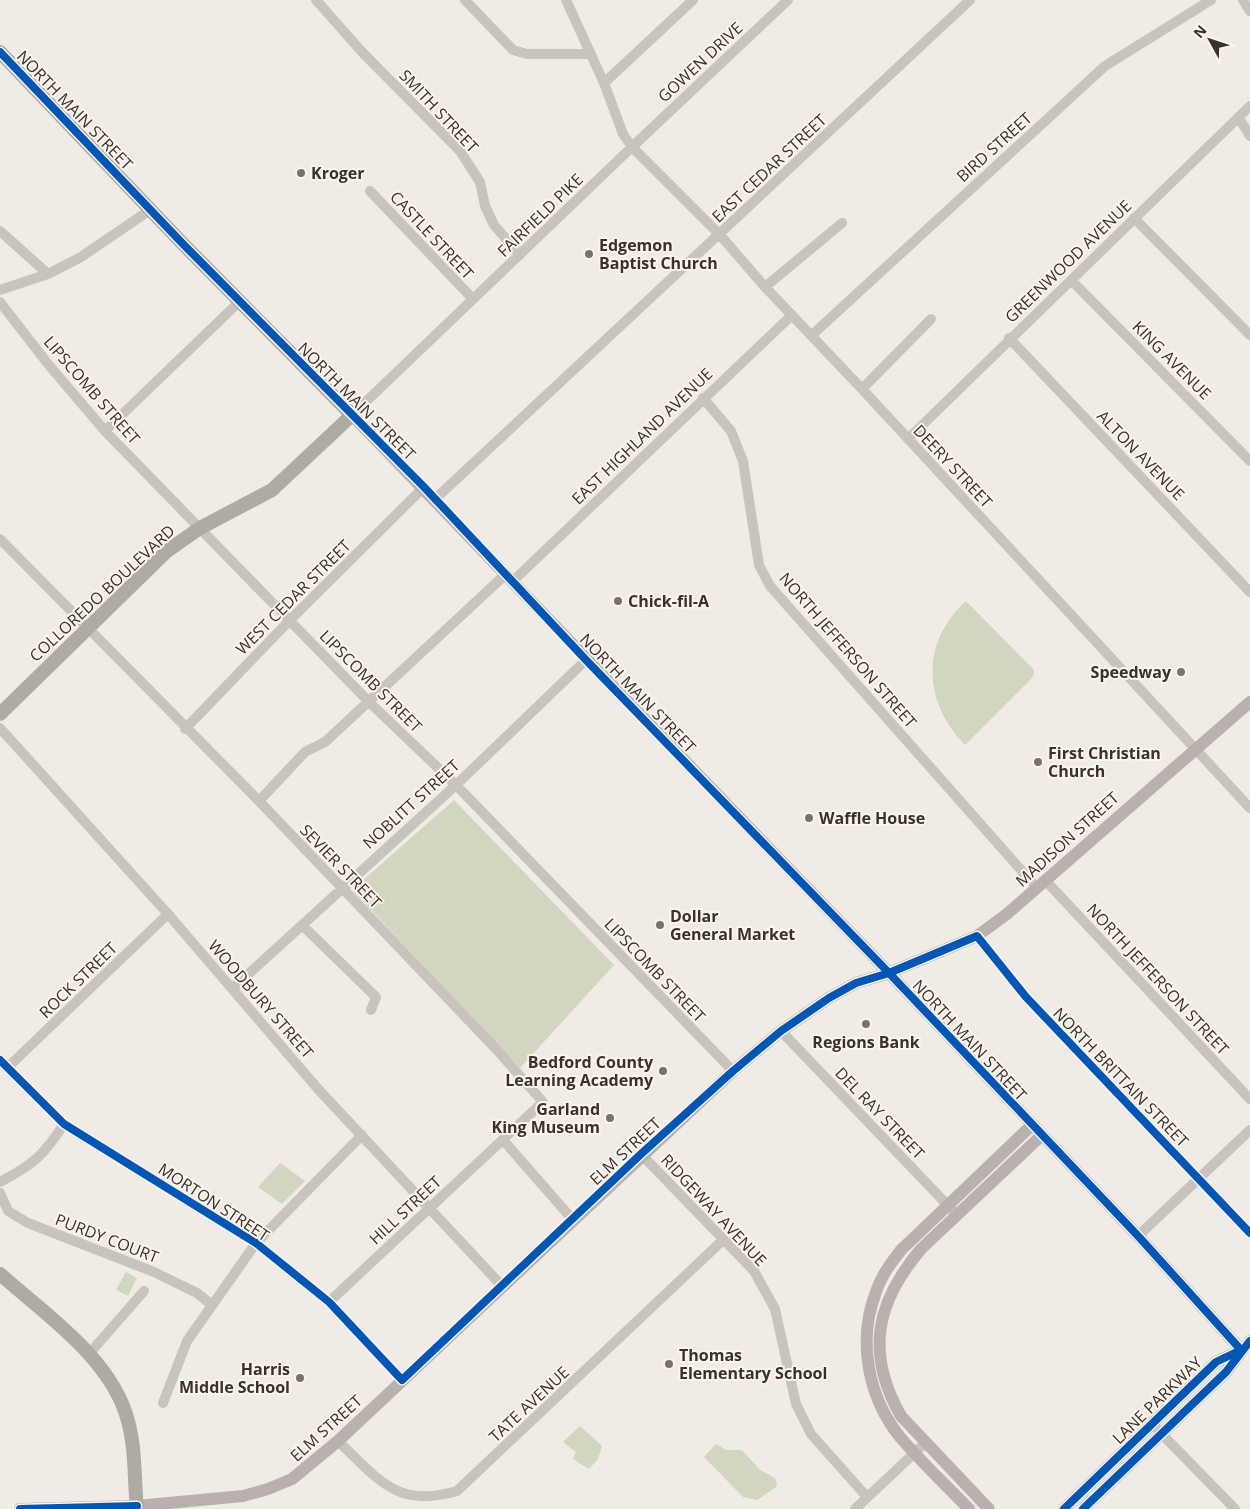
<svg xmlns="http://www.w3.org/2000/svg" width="1250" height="1509" font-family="'Open Sans',sans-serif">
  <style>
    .green { fill: #d1d6bf }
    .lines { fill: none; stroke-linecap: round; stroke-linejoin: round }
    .minor { stroke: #c9c3be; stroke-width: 10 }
    .major { stroke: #b8b1ad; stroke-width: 12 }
    .highway { stroke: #afaaa4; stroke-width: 14 }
    .cycleway-casing { stroke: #fbf5ee; stroke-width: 11 }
    .cycleway { stroke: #0057b8; stroke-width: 8 }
    .poi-dot { fill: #7a716c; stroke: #fbf5ee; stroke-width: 2 }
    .labels { text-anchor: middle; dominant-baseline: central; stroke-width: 4; stroke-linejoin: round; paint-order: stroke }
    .street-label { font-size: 16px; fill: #3b302b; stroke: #fbf5ee }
    .poi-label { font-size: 16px; font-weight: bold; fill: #3b302b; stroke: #fbf5ee; text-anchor: start }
  </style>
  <rect width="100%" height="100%" fill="#f0ebe5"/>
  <path class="green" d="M 966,601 L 1034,670 L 1033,677 L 965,745 C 923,702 920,643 966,601 Z
    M 454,800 L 614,965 L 520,1068 L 352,890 Z
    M 280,1163 L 305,1181 L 282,1204 L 258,1187 Z
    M 126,1272 L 137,1278 L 128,1296 L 116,1290 Z
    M 580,1426 L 602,1446 L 598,1459 L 589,1469 L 573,1459 L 576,1452 L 563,1442 Z
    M 716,1444 L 726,1450 L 742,1450 L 760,1470 L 775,1478 L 777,1483 L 776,1487 L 757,1500 L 743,1497 L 704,1457 Z"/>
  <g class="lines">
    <path class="minor" d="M 316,0 L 363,53 L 460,151 L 480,182 L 485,206 L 494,225 L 520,255
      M 465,0 L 513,50 L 527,54 L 589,54
      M 788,0 L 632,147 L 720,235 L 765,287 L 862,389 L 1250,808
      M 1243,0 L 1250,11
      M 604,83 L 693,0
      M 1239,118 L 1250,136
      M 370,191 L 473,299
      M 1134,218 L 1250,335
      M 0,231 L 48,274
      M 1072,281 L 1250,461
      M 765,287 L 842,223
      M 0,290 L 48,274 L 81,257 L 150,210
      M 0,302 L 48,364 L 105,431 L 369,702 L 456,785 L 733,1071
      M 812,335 L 1105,66 L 1211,0
      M 1009,338 L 1250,592
      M 862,389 L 931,319
      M 703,398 L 731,431 L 743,461 L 759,565 L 770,586 L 1037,888
      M 352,415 L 632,147 L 623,134 L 604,83 L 566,0
      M 105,431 L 240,301
      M 908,439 L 1250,106
      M 435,499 L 970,0
      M 0,539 L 259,801 L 497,1050 L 543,1102 L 329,1302
      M 513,581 L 792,315
      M 0,728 L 168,914 L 318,1089 L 502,1286
      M 185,729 L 290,620 L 424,487
      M 259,801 L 305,752 L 325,742 L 506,574
      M 1045,880 L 1250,1099
      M 302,925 L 376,997 L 371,1010
      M 977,936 L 1026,997 L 1250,1233
      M 233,988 L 456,785 L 586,660
      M 781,1031 L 957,1215
      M 0,1060 L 64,1124 L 256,1243 L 329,1302 L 402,1380
      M 8,1067 L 168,914
      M 503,1140 L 573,1220
      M 641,1154 L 754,1271 L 775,1309 L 796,1404 L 811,1434 L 867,1497
      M 0,1182 C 34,1164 43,1156 64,1124
      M 0,1193 L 8,1211 L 28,1223 L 154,1272 L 197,1293 L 212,1305
      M 1138,1236 L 1250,1130
      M 89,1354 L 144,1291
      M 163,1403 L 187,1341 L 256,1243 L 362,1135
      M 1152,1424 L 1235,1509
      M 338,1441 C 378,1479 397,1509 457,1491 L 723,1240
      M 855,1509 L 925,1443"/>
    <path class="major" d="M 352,415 L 889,973 L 1139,1237 L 1241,1350
      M 20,1509 L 137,1506 L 243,1496 L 268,1489 L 292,1479 L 338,1441 L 733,1071 L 781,1031 L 829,998 L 856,983 L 889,973 L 977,936 L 1007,914 L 1250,702
      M 969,1509 C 946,1485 921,1462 900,1437 C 868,1397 857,1341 876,1292 C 881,1276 891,1263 901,1250 L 1032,1125
      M 989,1509 L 901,1416 C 865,1353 876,1302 921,1249 L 1042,1135
      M 1064,1509 L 1216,1362 L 1241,1350
      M 1083,1509 L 1226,1372 L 1250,1341"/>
    <path class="highway" d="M 0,52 L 183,244 L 352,415 L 272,490 L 200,528 L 167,551 L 0,714
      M 0,1274 C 46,1315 112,1359 128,1421 C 136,1450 134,1480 137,1509"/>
    <defs>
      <path id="cycleway" d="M 0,52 L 183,244 L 424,487 L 586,660 L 889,973 L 1139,1237 L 1241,1350
        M 0,1060 L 64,1124 L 256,1243 L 329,1302 L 402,1380 L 641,1154 L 733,1071 L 781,1031 L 829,998 L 856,983 L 889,973 L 977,936 L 1026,997 L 1250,1233
        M 20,1509 L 137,1506
        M 1064,1509 L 1216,1362 L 1241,1350
        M 1083,1509 L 1226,1372 L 1250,1341"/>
    </defs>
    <use href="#cycleway" class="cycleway-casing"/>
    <use href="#cycleway" class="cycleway"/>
  </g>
  <g class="poi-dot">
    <circle cx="301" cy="173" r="5"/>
    <circle cx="589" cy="254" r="5"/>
    <circle cx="618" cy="601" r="5"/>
    <circle cx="1181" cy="672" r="5"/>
    <circle cx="1038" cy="762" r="5"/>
    <circle cx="809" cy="818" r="5"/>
    <circle cx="660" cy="925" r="5"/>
    <circle cx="866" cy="1024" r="5"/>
    <circle cx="663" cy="1071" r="5"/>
    <circle cx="610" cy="1118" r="5"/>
    <circle cx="669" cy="1364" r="5"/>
    <circle cx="300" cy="1378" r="5"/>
  </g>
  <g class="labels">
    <g class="street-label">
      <text transform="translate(700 62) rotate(-43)">GOWEN DRIVE</text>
      <text transform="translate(75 110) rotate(46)">NORTH MAIN STREET</text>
      <text transform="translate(439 111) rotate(47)">SMITH STREET</text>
      <text transform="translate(994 147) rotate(-42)">BIRD STREET</text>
      <text transform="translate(769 168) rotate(-43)">EAST CEDAR STREET</text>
      <text transform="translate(540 215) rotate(-44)">FAIRFIELD PIKE</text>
      <text transform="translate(432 235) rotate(47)">CASTLE STREET</text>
      <text transform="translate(1068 261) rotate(-44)">GREENWOOD AVENUE</text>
      <text transform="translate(1172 360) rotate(45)">KING AVENUE</text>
      <text transform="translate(92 390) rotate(49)">LIPSCOMB STREET</text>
      <text transform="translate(357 401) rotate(45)">NORTH MAIN STREET</text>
      <text transform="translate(642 436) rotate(-44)">EAST HIGHLAND AVENUE</text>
      <text transform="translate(1141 455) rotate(46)">ALTON AVENUE</text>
      <text transform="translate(953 466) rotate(47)">DEERY STREET</text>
      <text transform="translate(102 593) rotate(-43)">COLLOREDO BOULEVARD</text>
      <text transform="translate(293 597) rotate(-45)">WEST CEDAR STREET</text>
      <text transform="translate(848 650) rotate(49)">NORTH JEFFERSON STREET</text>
      <text transform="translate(371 681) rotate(45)">LIPSCOMB STREET</text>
      <text transform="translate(638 693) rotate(46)">NORTH MAIN STREET</text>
      <text transform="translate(411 804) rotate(-42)">NOBLITT STREET</text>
      <text transform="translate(1067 839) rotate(-42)">MADISON STREET</text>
      <text transform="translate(341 866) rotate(46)">SEVIER STREET</text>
      <text transform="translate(655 970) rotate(46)">LIPSCOMB STREET</text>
      <text transform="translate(1158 979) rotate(47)">NORTH JEFFERSON STREET</text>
      <text transform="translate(78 980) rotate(-44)">ROCK STREET</text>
      <text transform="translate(261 999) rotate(49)">WOODBURY STREET</text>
      <text transform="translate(970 1040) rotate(47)">NORTH MAIN STREET</text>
      <text transform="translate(1121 1077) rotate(46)">NORTH BRITTAIN STREET</text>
      <text transform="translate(880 1113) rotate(46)">DEL RAY STREET</text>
      <text transform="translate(625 1151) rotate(-43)">ELM STREET</text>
      <text transform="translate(214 1202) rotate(33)">MORTON STREET</text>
      <text transform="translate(405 1210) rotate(-43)">HILL STREET</text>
      <text transform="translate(714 1210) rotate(47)">RIDGEWAY AVENUE</text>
      <text transform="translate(107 1238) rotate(21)">PURDY COURT</text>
      <text transform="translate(1157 1400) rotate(-44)">LANE PARKWAY</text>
      <text transform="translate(529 1404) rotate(-43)">TATE AVENUE</text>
      <text transform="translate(326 1428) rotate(-42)">ELM STREET</text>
    </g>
    <g class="poi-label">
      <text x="311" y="173">Kroger</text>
      <text x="599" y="245">Edgemon<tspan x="599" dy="18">Baptist Church</tspan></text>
      <text x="628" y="601">Chick-fil-A</text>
      <text x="1171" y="672" text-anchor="end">Speedway</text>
      <text x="1048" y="753">First Christian<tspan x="1048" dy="18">Church</tspan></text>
      <text x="819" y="818">Waffle House</text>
      <text x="670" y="916">Dollar<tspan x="670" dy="18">General Market</tspan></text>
      <text x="866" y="1042" text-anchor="middle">Regions Bank</text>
      <text x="653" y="1062" text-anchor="end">Bedford County<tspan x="653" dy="18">Learning Academy</tspan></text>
      <text x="600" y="1109" text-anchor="end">Garland<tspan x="600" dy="18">King Museum</tspan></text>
      <text x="679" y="1355">Thomas<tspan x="679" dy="18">Elementary School</tspan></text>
      <text x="290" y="1369" text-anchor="end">Harris<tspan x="290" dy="18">Middle School</tspan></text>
    </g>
  </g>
  <g transform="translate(1210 40) rotate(310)" stroke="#fbf5ee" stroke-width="4" paint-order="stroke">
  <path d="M0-4L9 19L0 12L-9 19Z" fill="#3b302b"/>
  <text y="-8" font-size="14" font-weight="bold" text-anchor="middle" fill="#3b302b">N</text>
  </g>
</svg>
